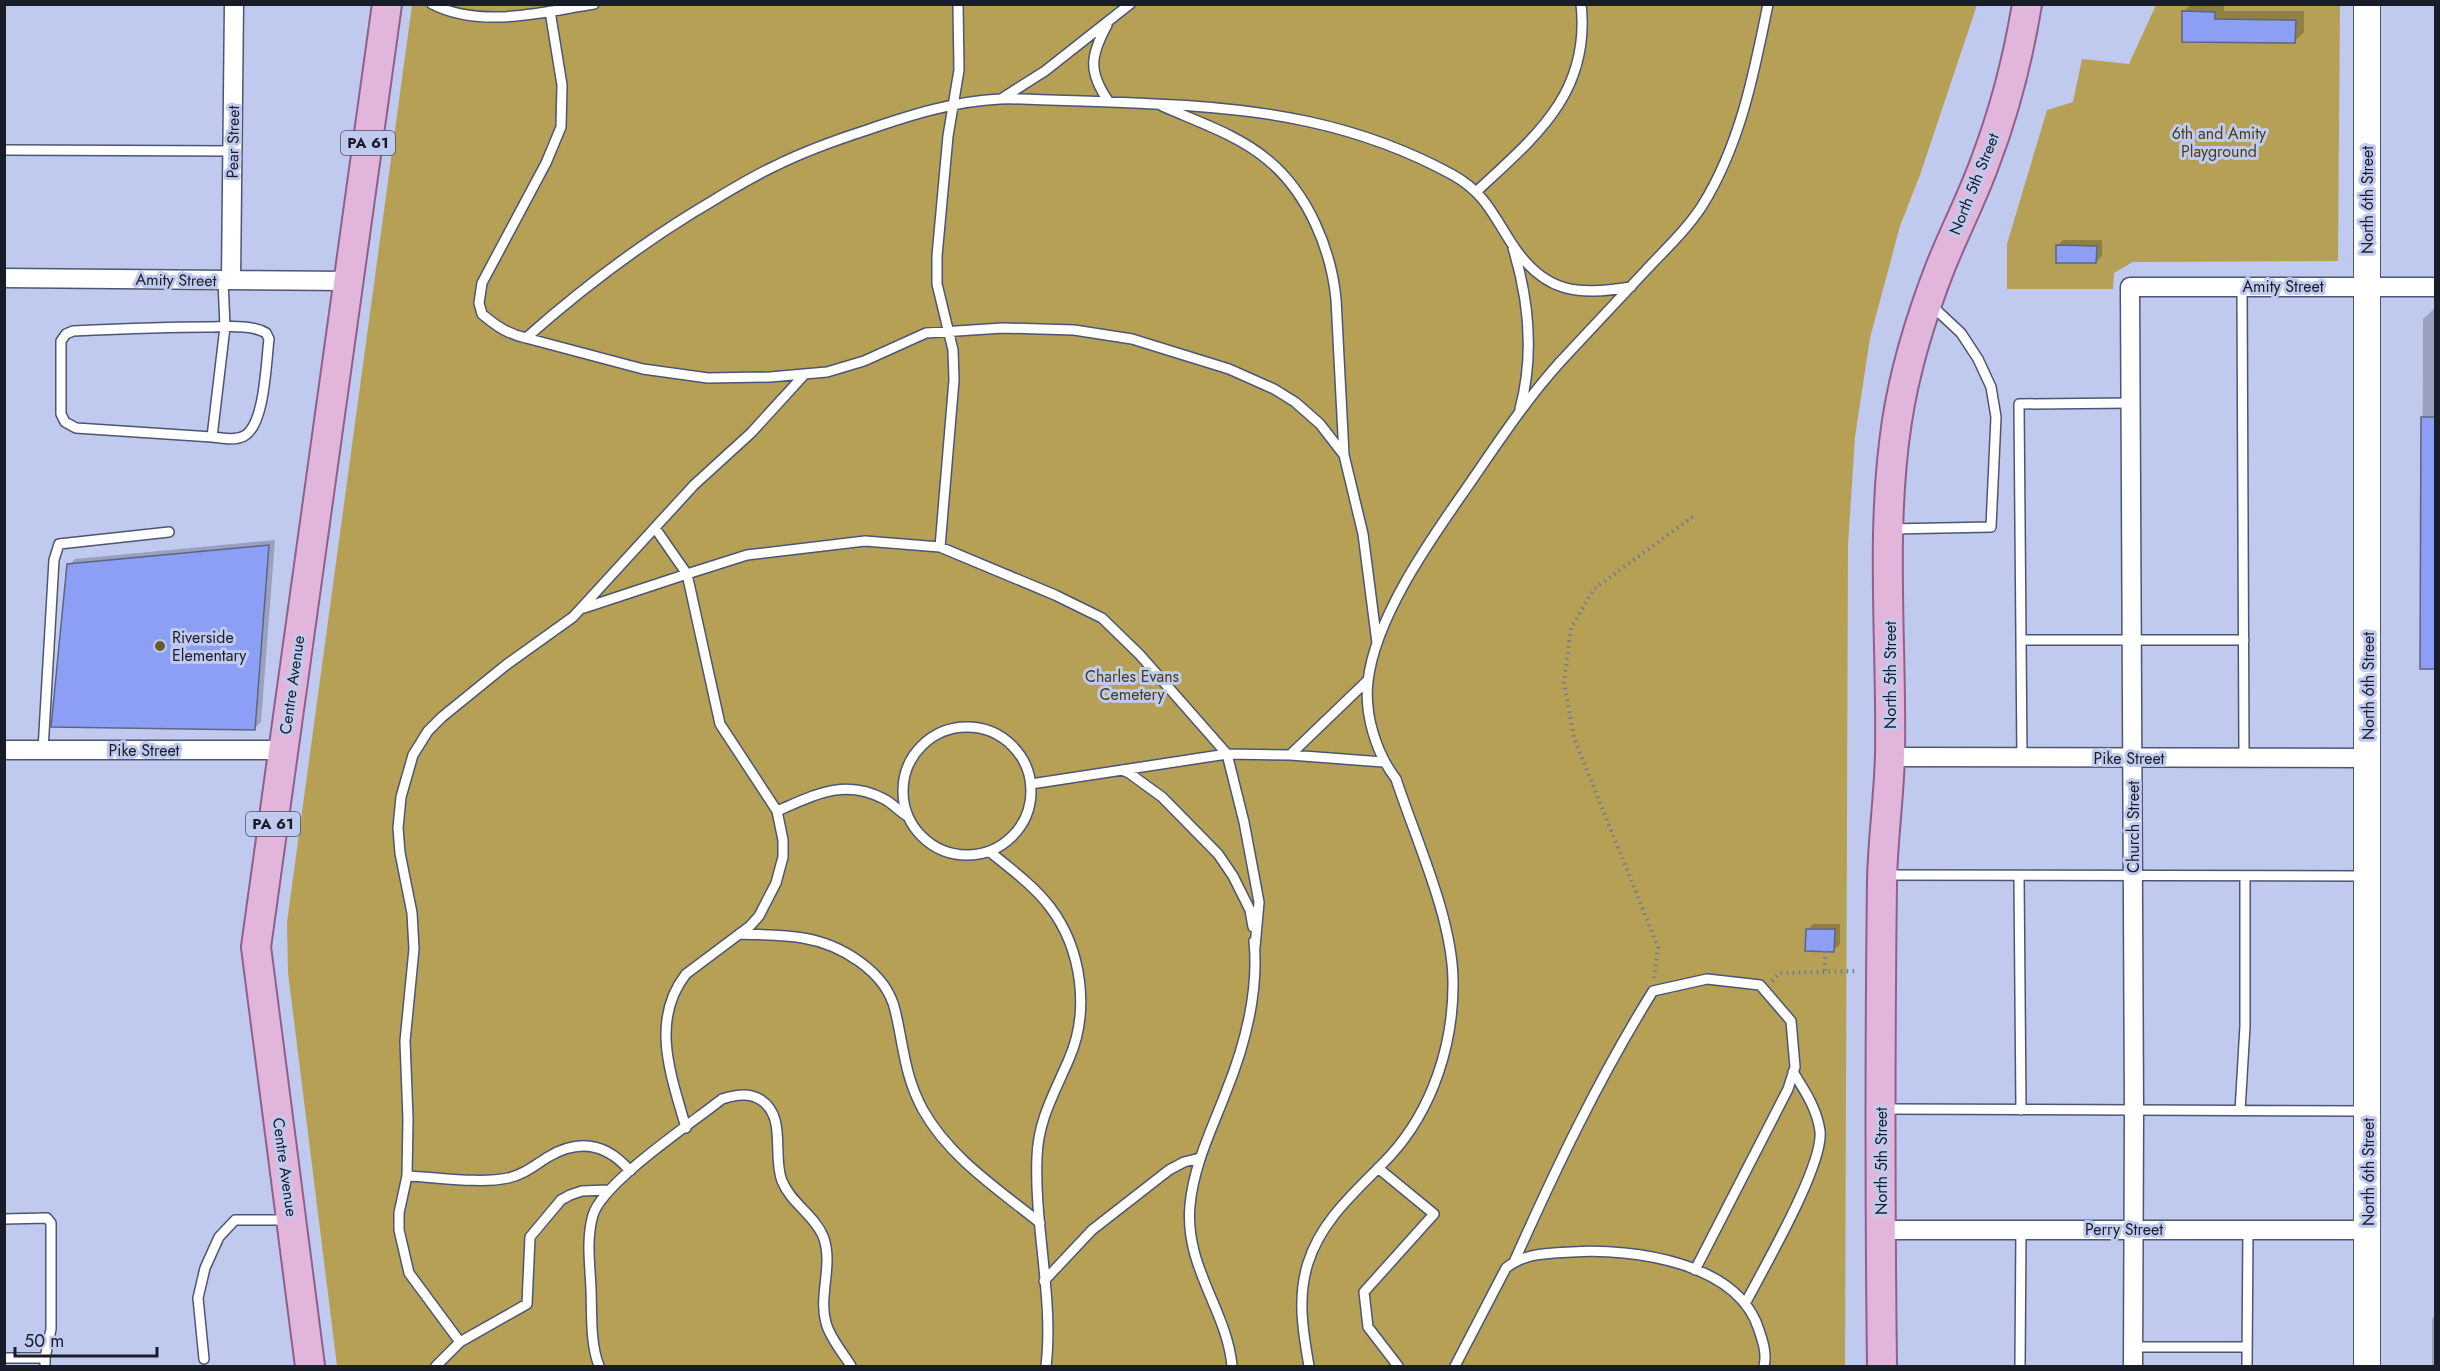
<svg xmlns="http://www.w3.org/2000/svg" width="2440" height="1371" font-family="Jost,sans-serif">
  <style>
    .green { fill: #b6a056 }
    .shadow { fill: #0003 }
    .building { fill: #8d9ff4; stroke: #5d6585; stroke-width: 1.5 }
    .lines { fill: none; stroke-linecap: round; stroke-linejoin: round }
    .lane-casing { stroke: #4d5574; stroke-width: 12 }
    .street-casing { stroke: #4d5574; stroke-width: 21 }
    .secondary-casing { stroke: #4d5574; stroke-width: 28 }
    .primary-casing { stroke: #8f608c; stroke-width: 32 }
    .path { stroke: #737a94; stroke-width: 4; stroke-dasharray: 1.5 4.5; stroke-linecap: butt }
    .lane { stroke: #fff; stroke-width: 9 }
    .street { stroke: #fff; stroke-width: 18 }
    .secondary { stroke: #fff; stroke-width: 26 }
    .primary { stroke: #e2b6da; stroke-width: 28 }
    .poi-dot { fill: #685a27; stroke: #c0caee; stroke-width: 2 }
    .labels { text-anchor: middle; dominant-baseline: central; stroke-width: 6; stroke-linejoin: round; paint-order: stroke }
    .shield { fill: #c0caee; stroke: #4b5064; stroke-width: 1.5 }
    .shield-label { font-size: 15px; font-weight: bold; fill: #191c29 }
    .park-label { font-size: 16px; fill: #493d11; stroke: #c0caee }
    .street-label { font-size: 16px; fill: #191c29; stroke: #c0caee }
    .poi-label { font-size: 16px; fill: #191c29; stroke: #c0caee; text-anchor: start }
  </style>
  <rect width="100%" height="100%" fill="#c0caee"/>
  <path class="green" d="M 412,5 L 1977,5 L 1920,175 L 1900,226 L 1870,338 L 1855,437 L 1848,545 L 1845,1366 L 337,1366 L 288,973 L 287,922 Z
    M 2156,5 L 2340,5 L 2338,261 L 2133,262 L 2114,273 L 2113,289 L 2007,289 L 2007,244 L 2047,110 L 2073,102 L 2082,59 L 2129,64 Z"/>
  <path class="shadow" d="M 2191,4 L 2224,4 L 2224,11 L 2304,11 L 2304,32 L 2295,41 L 2184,12 Z
    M 2063,240 L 2102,240 L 2102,256 L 2096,262 L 2057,246 Z
    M 2436,307 L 2436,668 L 2422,668 L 2423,319 Z
    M 275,540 L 261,722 L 255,728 L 69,565 L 75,559 Z
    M 1813,924 L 1840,924 L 1840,944 L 1834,950 L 1807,930 Z
    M 2436,1315 L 2436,1366 L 2432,1366 L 2432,1319 Z"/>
  <path class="building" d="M 2182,11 L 2215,12 L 2215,19 L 2296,20 L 2295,43 L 2182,42 Z
    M 2056,245 L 2097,246 L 2096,263 L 2056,263 Z
    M 2421,417 L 2436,417 L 2436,669 L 2420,669 Z
    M 269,545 L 255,730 L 51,727 L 67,564 Z
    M 1806,929 L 1835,929 L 1834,952 L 1805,951 Z"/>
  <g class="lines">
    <defs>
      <path id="lane" d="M 432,4 C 481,29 542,12 594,4
        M 550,11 L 562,85 L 561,127 L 546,163 L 482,283 L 479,303 L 482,314 C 496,326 508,334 526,338 C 579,291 634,249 694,212 C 721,196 747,179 775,166 C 805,151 836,140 867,130 C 910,115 955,101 1000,99 C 1016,98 1033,100 1049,100 C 1084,101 1119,102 1154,104 C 1261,108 1358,123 1453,175 C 1485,193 1493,215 1512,244 C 1544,293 1577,296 1631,287
        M 1107,25 C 1090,56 1088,72 1109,102
        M 1001,99 L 1045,71 L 1130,4
        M 1162,106 C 1198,122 1239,135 1269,161 C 1308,194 1331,249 1336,299 L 1344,455 L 1363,534 L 1377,643
        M 4,150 L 234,151
        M 1477,191 C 1535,137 1591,93 1581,4
        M 1513,248 C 1529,300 1534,356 1520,409
        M 2242,287 L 2244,758
        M 526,338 L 643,369 L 708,378 L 770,377 L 827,372 L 864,361 L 926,333 L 1003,328 L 1074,330 L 1132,339 L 1229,369 L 1274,389 L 1295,402 L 1320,424 L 1344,455
        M 212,437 L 76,428 L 65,422 L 61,414 L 61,341 L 66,334 L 73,331 C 118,329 163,327 207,327 C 226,327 251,324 266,333 L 269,339 C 266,362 265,425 244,436 C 235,441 221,438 212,437 L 225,327 L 223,280
        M 1891,529 L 1991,527 L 1996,417 L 1991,387 L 1978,359 L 1961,333 L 1931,305
        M 940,547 L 954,380 L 953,350 L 937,284 L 937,256 L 948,136 L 959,70 L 958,4
        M 584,608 L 687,574 L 655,528
        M 2021,640 L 2244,640
        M903 791a64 64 0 1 1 128 0a64 64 0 1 1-128 0Z
        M 43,750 L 54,560 L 59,544 L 169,532
        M 1290,755 L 1368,680
        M 2022,758 L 2019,404 L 2131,403
        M 1122,770 L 1129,773 L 1162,797 L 1218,854 L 1233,876 L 1250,910 L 1253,927
        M 1031,784 L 1227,754 L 1290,755 L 1383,762
        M 777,811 C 815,795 844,778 884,799 C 892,803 899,811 907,816
        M 990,852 C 1011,869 1034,886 1050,907 C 1082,949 1090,1011 1069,1059 C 1055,1092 1038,1120 1037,1157 C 1034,1225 1054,1299 1046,1366
        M 1884,875 L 2365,876
        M 2019,876 L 2021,1110
        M 739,934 C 760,935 782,934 803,938 C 840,944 886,971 895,1010 C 904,1047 904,1075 923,1110 C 950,1158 998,1189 1040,1223
        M 1884,1109 L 2366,1111
        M 2240,1111 L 2245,1026 L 2245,876
        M 686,1128 C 672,1078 649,1021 686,974 L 750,926 L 759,916 L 776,883 L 783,857 L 783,840 L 777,811 L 720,724 L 687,574 L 747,555 L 865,541 L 940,547 L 1055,595 L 1102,618 L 1140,655 L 1227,754 L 1244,822 L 1259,902 L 1255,947
        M 1378,1168 L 1434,1214 L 1364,1292 L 1368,1327 L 1398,1366
        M 407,1176 C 436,1177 480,1184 508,1178 C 523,1175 535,1165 548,1157 C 580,1138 607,1144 630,1171
        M 4,1219 L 47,1218 L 51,1223 L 51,1329 L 45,1358
        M 1514,1262 C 1556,1168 1599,1078 1653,991 L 1707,979 L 1760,985 L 1791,1021 L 1795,1067 L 1788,1089 L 1695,1270
        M 1044,1281 L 1092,1230 L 1169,1170 L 1184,1162 L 1200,1158
        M 1745,1304 C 1763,1269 1824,1165 1820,1131 C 1817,1109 1805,1091 1793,1072
        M 460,1342 L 409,1273 L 399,1230 L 399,1213 L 407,1176 L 408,1119 L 405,1041 L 414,949 L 412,913 L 400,853 L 398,828 L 401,797 L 413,755 L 428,731 L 442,717 L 506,665 L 573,617 L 694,485 L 751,433 L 804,375
        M 2133,1347 L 2247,1347
        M 4,1358 L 45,1358 L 45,1366
        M 204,1359 L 198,1298 L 205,1268 L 219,1237 L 235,1220 L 287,1220
        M 436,1366 L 460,1342 L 527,1304 L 530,1237 L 561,1200 L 570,1195 L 582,1191 L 608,1190
        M 599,1366 C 590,1343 592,1314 591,1289 C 590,1265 586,1239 593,1215 C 603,1182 692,1123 722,1099 C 735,1095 749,1092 761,1100 C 787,1117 772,1156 782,1181 C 791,1203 814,1215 823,1236 C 834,1264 818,1295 826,1323 C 830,1338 843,1353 851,1366
        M 1232,1366 C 1227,1310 1184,1267 1190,1205 C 1194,1164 1212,1129 1226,1092 C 1245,1045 1259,992 1254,941
        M 1309,1366 C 1303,1332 1297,1297 1308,1263 C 1322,1218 1359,1189 1390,1156 C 1433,1109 1454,1043 1453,980 C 1452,917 1416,840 1396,779 C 1376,753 1364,714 1368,681 C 1375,620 1426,546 1461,496 C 1493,450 1523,403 1561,361 C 1590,330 1619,299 1648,268 C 1667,248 1687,229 1702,206 C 1740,145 1754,74 1768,4
        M 1455,1366 L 1506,1268 C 1524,1253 1550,1253 1572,1252 C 1633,1248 1738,1262 1759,1330 C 1763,1342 1767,1354 1764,1366
        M 2020,1366 L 2021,1229
        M 2247,1366 L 2248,1229"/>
      <path id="street" d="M 4,278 L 348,281
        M 231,280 L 234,4
        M 4,750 L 283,750
        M 1890,757 L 2368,758
        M 1881,1230 L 2368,1230
        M 2133,1366 L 2134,1111 L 2130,287 L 2436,287"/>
      <path id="secondary" d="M 2367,4 L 2367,1366"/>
      <path id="primary" d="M 310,1366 L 256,947 L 387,4
        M 1882,1366 C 1880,1204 1880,1042 1882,880 C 1883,838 1889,796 1890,755 C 1892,644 1880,531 1897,421 C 1905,369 1921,317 1940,268 C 1954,233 1971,200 1984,165 C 2004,113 2018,59 2027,4"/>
    </defs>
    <use href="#lane" class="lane-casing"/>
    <use href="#street" class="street-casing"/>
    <use href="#secondary" class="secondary-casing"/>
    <use href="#primary" class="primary-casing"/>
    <path class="path" d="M 1825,951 L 1825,972
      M 1654,978 L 1658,947 L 1574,738 L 1564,682 L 1571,628 L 1594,589 L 1695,515
      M 1772,981 L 1780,973 L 1858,971"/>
    <use href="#lane" class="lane"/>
    <use href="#street" class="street"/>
    <use href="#secondary" class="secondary"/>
    <use href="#primary" class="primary"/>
  </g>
  <circle class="poi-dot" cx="160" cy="646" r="6"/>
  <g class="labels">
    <g class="shield">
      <rect x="341" y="131" width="54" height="24" rx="4.5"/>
      <rect x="246" y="812" width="54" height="24" rx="4.5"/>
    </g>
    <g class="shield-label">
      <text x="368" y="143">PA 61</text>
      <text x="273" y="824">PA 61</text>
    </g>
    <g class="park-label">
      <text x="2219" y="133">6th and Amity<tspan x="2219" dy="18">Playground</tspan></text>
      <text x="1132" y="676">Charles Evans<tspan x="1132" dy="18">Cemetery</tspan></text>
    </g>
    <g class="street-label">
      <text transform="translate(233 142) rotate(-89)">Pear Street</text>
      <text transform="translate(1974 184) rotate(-68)">North 5th Street</text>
      <text transform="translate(2367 200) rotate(-90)">North 6th Street</text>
      <text transform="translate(176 280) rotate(1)">Amity Street</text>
      <text x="2283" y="286">Amity Street</text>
      <text transform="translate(1890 675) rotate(-90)">North 5th Street</text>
      <text transform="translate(292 685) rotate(-82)">Centre Avenue</text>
      <text transform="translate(2368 686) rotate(-90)">North 6th Street</text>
      <text x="144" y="750">Pike Street</text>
      <text x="2129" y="758">Pike Street</text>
      <text transform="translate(2133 827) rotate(-90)">Church Street</text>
      <text transform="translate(1881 1161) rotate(-90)">North 5th Street</text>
      <text transform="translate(285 1167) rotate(82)">Centre Avenue</text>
      <text transform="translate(2368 1172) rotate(-90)">North 6th Street</text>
      <text x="2124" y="1229">Perry Street</text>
    </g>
    <g class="poi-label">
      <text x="172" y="637">Riverside<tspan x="172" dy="18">Elementary</tspan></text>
    </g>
  </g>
  <rect width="2440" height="1371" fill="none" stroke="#191c29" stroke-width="12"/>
  <path d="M15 1347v9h142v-9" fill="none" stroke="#191c29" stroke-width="3"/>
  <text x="24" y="1347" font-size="18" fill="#191c29" stroke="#c0caee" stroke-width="4.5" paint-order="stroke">50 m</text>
</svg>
